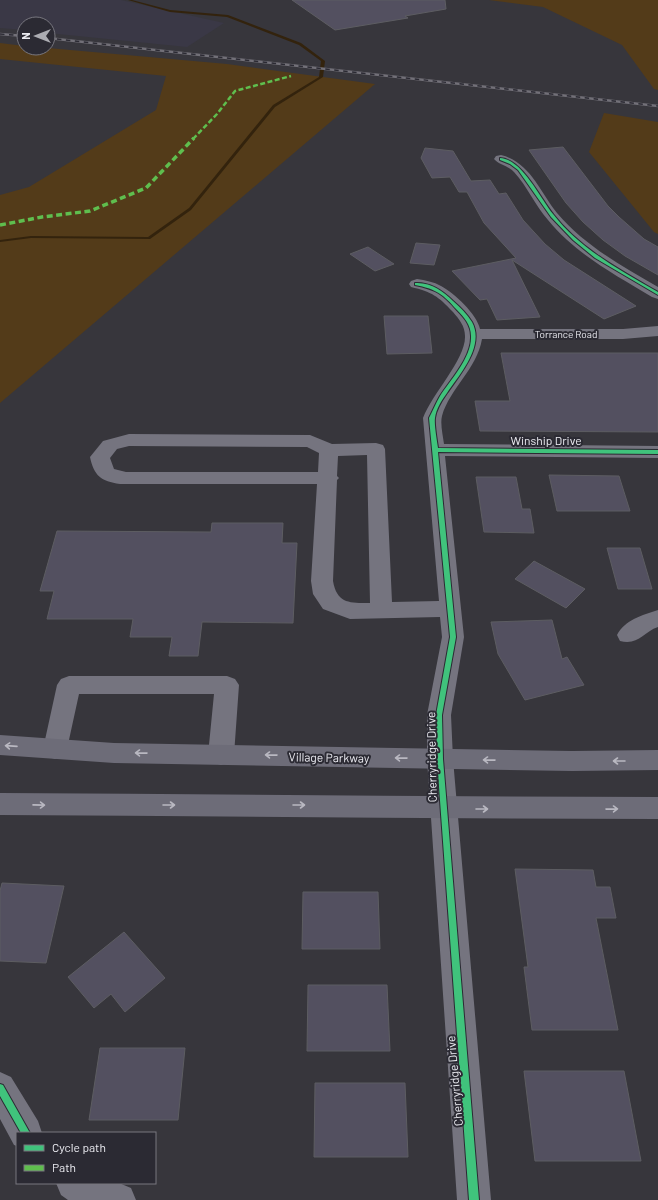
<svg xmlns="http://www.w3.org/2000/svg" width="658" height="1200" font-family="Barlow,sans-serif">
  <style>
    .built { fill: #3a3846 }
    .green { fill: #533b19 }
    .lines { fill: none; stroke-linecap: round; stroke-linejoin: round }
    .stream { fill: #33230d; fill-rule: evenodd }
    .building { fill: #535060; stroke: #5d5d62 }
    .minor { fill: #75747f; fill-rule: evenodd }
    .major { fill: #6d6c78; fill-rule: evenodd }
    .rail-casing { stroke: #727078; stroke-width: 2.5 }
    .rail { stroke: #2b2a33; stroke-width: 1.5; stroke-dasharray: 4.5; stroke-linecap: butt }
    .quiet-far1 { stroke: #5fbe4e; stroke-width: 2.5; stroke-dasharray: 5 2.5; stroke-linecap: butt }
    .quiet { stroke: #5fbe4e; stroke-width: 3.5; stroke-dasharray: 6 3.5; stroke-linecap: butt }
    .cycleway-casing { stroke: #2b2a33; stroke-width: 2 }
    .cycleway { fill: #40c37c; fill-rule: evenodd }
    .oneway { stroke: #b9b8c1 }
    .labels { text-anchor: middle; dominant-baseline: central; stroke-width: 4; stroke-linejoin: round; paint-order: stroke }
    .far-street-label { font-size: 10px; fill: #ebebf1; stroke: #2b2a33 }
    .street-label { font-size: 12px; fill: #ebebf1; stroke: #2b2a33 }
  </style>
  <rect width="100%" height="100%" fill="#37363c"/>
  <path class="built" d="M 0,0 L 121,0 L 224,23 L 187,47 L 48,33 L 48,24 L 24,24 L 24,30 L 0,28 Z"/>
  <path class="green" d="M 489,0 L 658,0 L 658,90 L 654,89 L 622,45 L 543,7 Z
    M 0,43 L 24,46 L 24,48 L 48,48 L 227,64 L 375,84 L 0,403 L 0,195 L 29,187 L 156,110 L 166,76 L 0,59 Z
    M 604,113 L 658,122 L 658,234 L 654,232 L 589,152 Z"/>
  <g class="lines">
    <path class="stream" d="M 128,0 L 132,0 L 170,10 L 228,15 L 301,43 L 325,61 L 323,77 L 275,107 L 191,210 L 150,239 L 31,238 L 0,242 L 0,240 L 31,236 L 148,237 L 189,208 L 273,105 L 319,77 L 321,61 L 299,45 L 227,17 L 170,12 Z"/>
  </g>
  <path class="building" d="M 292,0 L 445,0 L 446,9 L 405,16 L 408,18 L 335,30 Z
    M 563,147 L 608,206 L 619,217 L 644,239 L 658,247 L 658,275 L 625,256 L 603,240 L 583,222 L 566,203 L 529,150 Z
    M 425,148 L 453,151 L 471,181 L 490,180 L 499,194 L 506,193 L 523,220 L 545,244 L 564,260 L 636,306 L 604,319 L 512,260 L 540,317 L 497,320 L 487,299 L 480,300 L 452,271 L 516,258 L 484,223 L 467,192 L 459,192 L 450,177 L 432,178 L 421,158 Z
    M 416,243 L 440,245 L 434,265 L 410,263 Z
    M 368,247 L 394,264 L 375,271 L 350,254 Z
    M 384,316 L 428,316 L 432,353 L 387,354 Z
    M 501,353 L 658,353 L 658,432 L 480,431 L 475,401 L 510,401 Z
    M 549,475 L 619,476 L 630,511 L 557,511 Z
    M 476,477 L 516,477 L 522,509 L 530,509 L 534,533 L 484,532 Z
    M 212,523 L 283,523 L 282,543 L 297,543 L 293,623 L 202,622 L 198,656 L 169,656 L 172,637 L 130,637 L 133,619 L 47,619 L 54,591 L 40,591 L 57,531 L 211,532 Z
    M 607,548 L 640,548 L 652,589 L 618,589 Z
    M 534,561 L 585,589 L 566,608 L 515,579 Z
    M 552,620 L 562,659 L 567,657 L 584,685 L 525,700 L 498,654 L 491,622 Z
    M 515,869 L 593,870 L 596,887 L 610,887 L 616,918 L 596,918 L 618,1030 L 532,1030 L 524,967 L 528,967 Z
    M 2,883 L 64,886 L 46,963 L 0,961 L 0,891 Z
    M 303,892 L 378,892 L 380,949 L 302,949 Z
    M 124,932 L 165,978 L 125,1012 L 111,994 L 94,1008 L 68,977 Z
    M 308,985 L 387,985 L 390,1051 L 307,1051 Z
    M 100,1048 L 185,1048 L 178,1120 L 89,1120 Z
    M 524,1071 L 624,1071 L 641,1161 L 535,1161 Z
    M 315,1083 L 405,1083 L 408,1157 L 314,1157 Z"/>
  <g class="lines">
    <path class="minor" d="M 501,155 C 530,162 540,192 557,213 C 585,246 622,266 658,287 L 658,299 L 652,297 C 614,274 577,255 548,220 C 535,205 527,186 514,172 C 509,166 499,165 494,159 L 496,156 Z
      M 417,279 C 425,280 434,282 441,286 C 454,293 477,314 480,329 L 623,329 L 658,326 L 658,336 L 623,339 L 482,339 C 477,369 450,388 442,416 C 440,424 443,436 444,444 L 658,446 L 658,458 L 445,456 L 464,637 L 451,715 L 453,759 L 491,1200 L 457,1200 L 427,759 L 427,715 L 442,637 L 440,617 L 350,619 L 323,609 L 313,594 L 311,581 L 317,484 L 120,484 C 101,481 94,476 90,457 L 103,441 L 129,434 L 310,435 L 332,444 L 376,443 L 383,445 L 385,449 L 392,602 L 439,601 L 423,418 C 432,394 466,359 465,336 C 465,326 459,319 453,312 C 438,296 432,292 411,287 L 409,284 L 411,281 ZM 129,446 L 307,447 L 319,453 L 318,472 L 126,472 L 114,469 L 110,458 L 117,449 ZM 367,455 L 370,603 C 350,603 337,604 333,581 L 337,480 L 339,478 L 337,476 L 338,456 Z
      M 658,610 L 658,627 C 643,632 638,646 620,641 L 617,635 C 625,620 642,615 658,610 Z
      M 69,676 L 227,676 L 235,679 L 239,685 L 234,755 L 230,762 L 221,765 L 212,762 L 208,755 L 214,694 L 79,694 L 67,749 L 64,756 L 55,759 L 46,756 L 43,749 L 57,685 L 61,679 Z
      M 0,1072 L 11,1077 L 38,1121 L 42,1133 L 17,1133 L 17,1146 L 14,1145 L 0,1119 Z
      M 56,1183 L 119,1183 L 131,1188 L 136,1200 L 68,1200 L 61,1195 Z"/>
    <path class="major" d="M 0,735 L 114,743 L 572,751 L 658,750 L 658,770 L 572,771 L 114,763 L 0,755 Z
      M 0,793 C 219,794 439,797 658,797 L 658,819 C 439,819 219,816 0,815 Z"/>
    <defs>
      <path id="rail" d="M 0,34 L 24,36
        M 48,38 L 658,106"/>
    </defs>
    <use href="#rail" class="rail-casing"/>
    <use href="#rail" class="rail"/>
    <path class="quiet-far1" d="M 193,139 L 217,114 L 235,91 L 291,76"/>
    <path class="quiet" d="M 0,225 L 42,217 L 90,211 L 146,188 L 194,138"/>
    <defs>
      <path id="cycleway" d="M 500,158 C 522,159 540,198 553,214 C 580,249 620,270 658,292 L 658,295 L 595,258 L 573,240 L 551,217 L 518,170 L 510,164 L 500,160 Z
        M 415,283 C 431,282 443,291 453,301 C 460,307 467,314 472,322 C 485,346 460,374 447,393 C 442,400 436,409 435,418 C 434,424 437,441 438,448 L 658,450 L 658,454 L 438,452 L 456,637 L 442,715 L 443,759 L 479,1200 L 469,1200 L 437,759 L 436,715 L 450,637 L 429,418 C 433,410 436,403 440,396 C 451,379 472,357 471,336 C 471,325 464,317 457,310 C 443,294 436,289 415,285 Z
        M 0,1084 L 3,1085 L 30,1133 L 21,1133 L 0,1096 Z"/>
    </defs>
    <use href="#cycleway" class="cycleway-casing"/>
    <use href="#cycleway" class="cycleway"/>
  </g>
  <defs><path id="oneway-shaft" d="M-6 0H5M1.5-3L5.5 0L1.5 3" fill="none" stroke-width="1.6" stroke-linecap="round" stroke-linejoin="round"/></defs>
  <g class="oneway">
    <use href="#oneway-shaft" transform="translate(11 746) rotate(-176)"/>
    <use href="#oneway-shaft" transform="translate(141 753) rotate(-179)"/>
    <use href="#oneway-shaft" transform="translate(271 755) rotate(-179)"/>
    <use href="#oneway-shaft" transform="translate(401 758) rotate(-179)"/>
    <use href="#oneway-shaft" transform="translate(489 760) rotate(-179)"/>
    <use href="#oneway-shaft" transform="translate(619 761) rotate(180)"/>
    <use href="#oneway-shaft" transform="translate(39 805) rotate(1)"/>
    <use href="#oneway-shaft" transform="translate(169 805)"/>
    <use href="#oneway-shaft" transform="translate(299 805)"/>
    <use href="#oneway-shaft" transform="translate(482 809)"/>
    <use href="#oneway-shaft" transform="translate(612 809) rotate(-1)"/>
  </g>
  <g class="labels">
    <g class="far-street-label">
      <text x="566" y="334">Torrance Road</text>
    </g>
    <g class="street-label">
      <text x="546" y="440">Winship Drive</text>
      <text transform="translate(329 757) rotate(1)">Village Parkway</text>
      <text transform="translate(431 757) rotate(-91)">Cherryridge Drive</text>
      <text transform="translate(454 1081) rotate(-95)">Cherryridge Drive</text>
    </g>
  </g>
  <rect x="16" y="1132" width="140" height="52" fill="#2b2a33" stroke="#78777f"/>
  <rect x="24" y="1145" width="20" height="6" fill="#40c37c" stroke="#78777f"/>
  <text x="52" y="1152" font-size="12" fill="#ebebf1">Cycle path</text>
  <rect x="24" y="1165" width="20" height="6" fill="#5fbe4e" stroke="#78777f"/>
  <text x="52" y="1172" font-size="12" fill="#ebebf1">Path</text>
  <g transform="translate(36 36) rotate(270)"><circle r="19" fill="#2b2a33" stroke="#78777f"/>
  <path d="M0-3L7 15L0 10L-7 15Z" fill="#acacb2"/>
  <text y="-6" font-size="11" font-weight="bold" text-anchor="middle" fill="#ebebf1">N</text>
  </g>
</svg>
